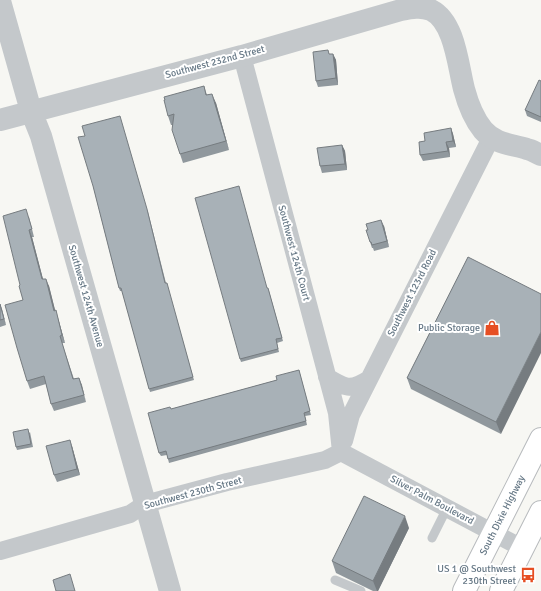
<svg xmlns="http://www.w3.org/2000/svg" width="541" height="591" font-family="Signika,sans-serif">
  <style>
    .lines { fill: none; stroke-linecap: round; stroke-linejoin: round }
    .trunk-casing { stroke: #b7babd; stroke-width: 24 }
    .service { stroke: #c4c8cb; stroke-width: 9 }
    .minor { stroke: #c4c8cb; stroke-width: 18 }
    .tertiary { stroke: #c4c8cb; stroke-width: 22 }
    .trunk { stroke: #fff; stroke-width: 22 }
    .wall { fill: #90989d }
    .shaded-wall { fill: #767c80 }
    .building { fill: #a8b1b7; stroke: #767c80 }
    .labels { text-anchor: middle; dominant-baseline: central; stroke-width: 4; stroke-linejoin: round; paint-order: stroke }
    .street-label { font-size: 10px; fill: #657785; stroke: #fff }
    .poi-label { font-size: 10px; fill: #657785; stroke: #fff; text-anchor: end }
  </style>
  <rect width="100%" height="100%" fill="#f7f7f3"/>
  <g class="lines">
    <defs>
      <g id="trunk">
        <path id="s1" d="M 464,591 L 541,439"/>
        <path d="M 501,591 L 541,512"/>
      </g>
    </defs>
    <use href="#trunk" class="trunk-casing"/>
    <path class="service" d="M 432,538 L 447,508
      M 335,580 L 361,591"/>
    <path class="minor" d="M 242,56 L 337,413 L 341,452
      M 327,377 C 345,388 350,391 369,379
      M 344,441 L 351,415 L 491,138
      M 341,452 L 522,548
      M 0,551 L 130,514 L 145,504 L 227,482 L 325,460 L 341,452"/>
    <path class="tertiary" d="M 0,1 L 31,111 L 41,136 L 170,591
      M 0,120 L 242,56 L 401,10 C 411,8 421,6 431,10 C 455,22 458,66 464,89 C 468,104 474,119 483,130 C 495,144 511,144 527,149 C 532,150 536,153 541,155"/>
    <use href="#trunk" class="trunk"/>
  </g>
  <path class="wall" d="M 330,54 L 333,54 L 336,60 L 338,85 L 318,87 L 316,81 Z
    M 541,81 L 541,122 L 527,116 L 525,110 Z
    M 204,86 L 207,95 L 216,103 L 229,150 L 183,163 L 180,154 L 173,125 L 171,125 L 168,116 Z
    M 451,128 L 453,134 L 456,147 L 449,148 L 450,157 L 423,161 L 420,155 L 425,141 Z
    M 342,145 L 345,151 L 347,170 L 322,173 L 320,166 Z
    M 93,186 L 148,212 L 166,283 L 194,380 L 150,392 L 122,291 L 120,291 L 119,288 Z
    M 29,217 L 34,237 L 32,237 L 43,279 L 49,286 L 55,310 L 58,318 L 65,343 L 62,343 L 74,379 L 79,378 L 86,402 L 54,411 L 51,404 L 46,384 L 30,389 L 27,381 L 23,300 L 20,285 Z
    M 384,226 L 389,247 L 374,251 L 373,248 L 372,248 L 370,242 Z
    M 468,257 L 501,434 L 411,389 L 407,378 Z
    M 267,288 L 269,291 L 283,341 L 277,343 L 279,352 L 241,362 L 240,359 Z
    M 0,304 L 6,325 L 0,327 Z
    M 299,370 L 311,415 L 305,416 L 307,425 L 169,463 L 167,455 L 161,456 L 159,453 L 171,409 L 277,380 Z
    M 30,432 L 33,447 L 17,450 L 16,447 Z
    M 72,446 L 80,475 L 57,482 L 54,475 Z
    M 409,528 L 378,591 L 373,591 L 336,573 L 332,561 Z"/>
  <path class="shaded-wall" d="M 333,54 L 336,60 L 338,85 L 336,78 Z
    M 212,94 L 216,103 L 229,150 L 226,141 Z
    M 451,128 L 453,134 L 456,147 L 453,141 Z
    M 446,142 L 449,148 L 450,157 L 448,151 Z
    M 342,145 L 345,151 L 347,170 L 345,164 Z
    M 381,220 L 384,226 L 389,247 L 387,241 Z
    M 29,230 L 32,237 L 45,287 L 42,279 Z
    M 46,279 L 49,286 L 57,318 L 54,311 Z
    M 0,304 L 2,309 L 6,325 L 4,319 Z
    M 56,310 L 58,318 L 65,343 L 62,335 Z
    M 541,332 L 541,353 L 501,434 L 496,422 Z
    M 79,378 L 82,385 L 86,402 L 84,395 Z
    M 70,440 L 72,446 L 80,475 L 77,469 Z
    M 405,516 L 409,528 L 378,591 L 377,591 L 373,581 Z"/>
  <path class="building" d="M 328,50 L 329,54 L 333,54 L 336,78 L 316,81 L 313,52 Z
    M 539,80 L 541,81 L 541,117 L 525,110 Z
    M 204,86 L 206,95 L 212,94 L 226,141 L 180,154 L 172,130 L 174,114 L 168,116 L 164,100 L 165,100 L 164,97 Z
    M 120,116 L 147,209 L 165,283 L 167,283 L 193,377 L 149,389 L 121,288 L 119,288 L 93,186 L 78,137 L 85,136 L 82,126 Z
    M 451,128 L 453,141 L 446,142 L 448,151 L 420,155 L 419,142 L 425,141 L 424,133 Z
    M 342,145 L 345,164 L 320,166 L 317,148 Z
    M 239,186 L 267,288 L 268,288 L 282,338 L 276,339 L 278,349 L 240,359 L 195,198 Z
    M 26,209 L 32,229 L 29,230 L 42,279 L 46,279 L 54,311 L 56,310 L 62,335 L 60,336 L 73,379 L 79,378 L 84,395 L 51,404 L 44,376 L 27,381 L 17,348 L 5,305 L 23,300 L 19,286 L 20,285 L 3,216 Z
    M 381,220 L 387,241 L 372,245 L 371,242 L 370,242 L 366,230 L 368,230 L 366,224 Z
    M 468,257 L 541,294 L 541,332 L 496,422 L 407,378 Z
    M 0,304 L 4,319 L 0,320 Z
    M 299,370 L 310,411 L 304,413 L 306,421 L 168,459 L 166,451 L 159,453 L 148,413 L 170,407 L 171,409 L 277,380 L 276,376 Z
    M 28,429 L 31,444 L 16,447 L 13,432 Z
    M 70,440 L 77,469 L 54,475 L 46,446 Z
    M 364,496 L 405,516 L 373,581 L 332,561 Z
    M 70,574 L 75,591 L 56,591 L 53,580 Z"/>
  <defs>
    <symbol id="shop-bare" viewBox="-9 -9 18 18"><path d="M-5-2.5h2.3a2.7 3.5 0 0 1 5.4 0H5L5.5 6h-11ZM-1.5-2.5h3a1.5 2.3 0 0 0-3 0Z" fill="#e64e23" stroke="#fff" stroke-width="2.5" paint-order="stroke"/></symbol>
    <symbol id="bus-bare" viewBox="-9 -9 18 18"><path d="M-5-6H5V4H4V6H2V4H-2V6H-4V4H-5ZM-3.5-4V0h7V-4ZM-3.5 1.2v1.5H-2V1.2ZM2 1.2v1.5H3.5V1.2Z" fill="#e64e23" stroke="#fff" stroke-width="2.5" paint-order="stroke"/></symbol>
  </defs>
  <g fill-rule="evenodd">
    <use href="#shop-bare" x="481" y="317" width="22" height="22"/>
    <use href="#bus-bare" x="517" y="564" width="22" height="22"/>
  </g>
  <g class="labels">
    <g class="street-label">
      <text transform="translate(215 62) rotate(-15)">Southwest 232nd Street</text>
      <text transform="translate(294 253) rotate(75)">Southwest 124th Court</text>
      <text transform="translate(412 293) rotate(-63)">Southwest 123rd Road</text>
      <text transform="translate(86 296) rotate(74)">Southwest 124th Avenue</text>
      <text transform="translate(193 493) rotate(-15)">Southwest 230th Street</text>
      <text transform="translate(432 500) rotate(28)">Silver Palm Boulevard</text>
      <text stroke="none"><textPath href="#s1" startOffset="85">South Dixie Highway</textPath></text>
    </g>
    <g class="poi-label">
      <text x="480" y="328">Public Storage</text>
      <text x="516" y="569">US 1 @ Southwest<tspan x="516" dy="12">230th Street</tspan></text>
    </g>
  </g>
</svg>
